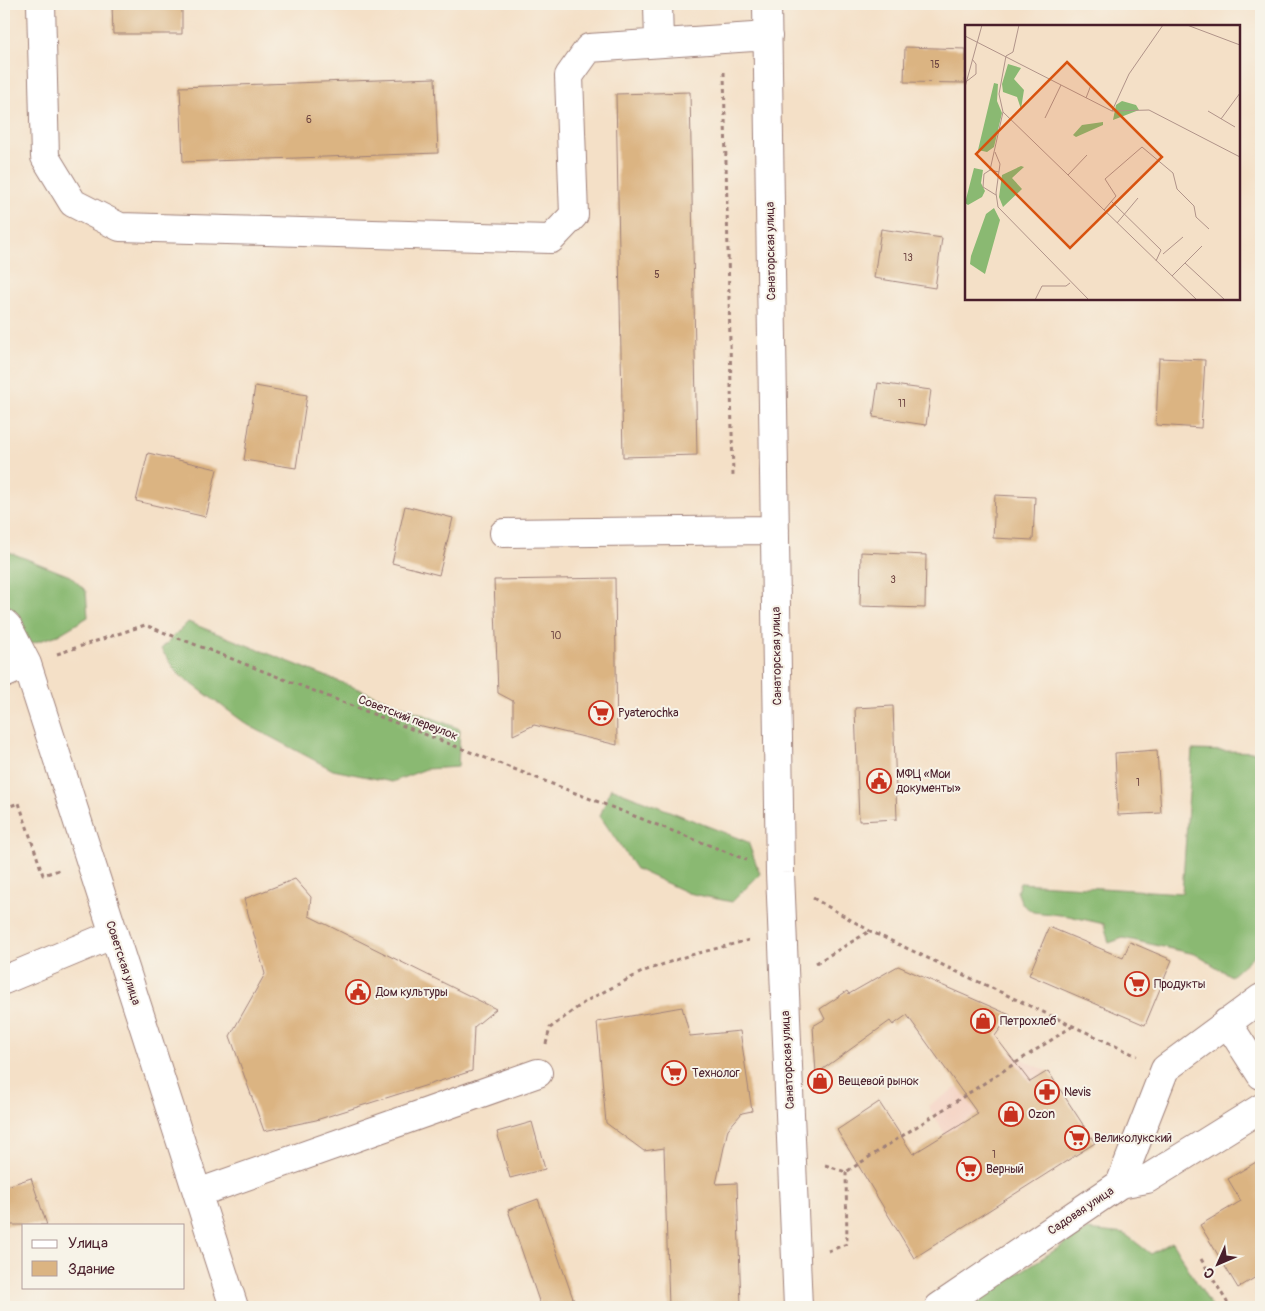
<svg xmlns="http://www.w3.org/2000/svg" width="1265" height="1311" font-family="Pangolin,sans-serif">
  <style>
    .built { fill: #f5d2c3 }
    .forest { fill: #8ab972; stroke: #6a6c4e }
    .building { fill: #dbb482 }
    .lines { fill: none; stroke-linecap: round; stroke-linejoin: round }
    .minor-casing { stroke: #9f8079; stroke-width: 30 }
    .path { stroke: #9f8079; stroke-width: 3; stroke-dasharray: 4 4; stroke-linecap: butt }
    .minor { stroke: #fff; stroke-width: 28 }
    .labels { text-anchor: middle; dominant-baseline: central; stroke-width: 4; stroke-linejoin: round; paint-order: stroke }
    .number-label { font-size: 10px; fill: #6e4441 }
    .street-label { font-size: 12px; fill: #4a1f2b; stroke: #f7f3e8 }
    .poi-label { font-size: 12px; fill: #4a1f2b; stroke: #f7f3e8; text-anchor: start }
    .inset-road { fill: none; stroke: #b09389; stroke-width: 1 }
    .view { fill: #d8530f; fill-opacity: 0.15; stroke: #d8530f; stroke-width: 2.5 }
    .inset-edge { fill: none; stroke: #4a1f2b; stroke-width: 2.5 }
  </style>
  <rect width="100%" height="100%" fill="#f7f3e8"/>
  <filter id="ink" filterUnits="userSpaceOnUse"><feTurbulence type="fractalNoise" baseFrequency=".02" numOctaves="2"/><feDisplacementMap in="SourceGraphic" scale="10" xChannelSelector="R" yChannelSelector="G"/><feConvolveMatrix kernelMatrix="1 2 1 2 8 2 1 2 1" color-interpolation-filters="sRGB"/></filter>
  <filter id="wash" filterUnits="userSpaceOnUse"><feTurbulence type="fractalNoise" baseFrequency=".0096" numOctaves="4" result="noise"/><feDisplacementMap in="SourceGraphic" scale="20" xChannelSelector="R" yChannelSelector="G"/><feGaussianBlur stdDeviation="1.12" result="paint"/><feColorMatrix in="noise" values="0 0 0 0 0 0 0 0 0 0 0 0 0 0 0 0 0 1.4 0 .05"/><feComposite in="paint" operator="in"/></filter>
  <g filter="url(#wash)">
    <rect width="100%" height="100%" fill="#f4e0c7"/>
    <path class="built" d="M 1009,1054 L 1048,1071 L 945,1134 L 928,1106 Z"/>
    <path class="forest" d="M 4,550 L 70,576 L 86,591 L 88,617 L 58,635 L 4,652 Z
      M 188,622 L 460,729 L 458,767 L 426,769 L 392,782 L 333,770 L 248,725 L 177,673 L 161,649 Z
      M 1192,750 L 1261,752 L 1261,949 L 1231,976 L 1195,954 L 1123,938 L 1109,943 L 1104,924 L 1069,916 L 1033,912 L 1022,904 L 1017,891 L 1020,883 L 1182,893 Z
      M 611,788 L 748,842 L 760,874 L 732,902 L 688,893 L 636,869 L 600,816 Z
      M 1087,1230 L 1125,1234 L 1151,1254 L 1172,1242 L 1212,1307 L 964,1307 Z"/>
    <g id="blocks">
      <path class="building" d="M 112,4 L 182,4 L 182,34 L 113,34 Z
        M 905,47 L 966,49 L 965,83 L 904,82 Z
        M 435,78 L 438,153 L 183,162 L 180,87 Z
        M 690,92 L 697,455 L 623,457 L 616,94 Z
        M 881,229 L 942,238 L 935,288 L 874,278 Z
        M 1159,358 L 1205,360 L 1201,428 L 1156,425 Z
        M 878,383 L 931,390 L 926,425 L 873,417 Z
        M 255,386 L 307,395 L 296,468 L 244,460 Z
        M 148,453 L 217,469 L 206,517 L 136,501 Z
        M 995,495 L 1035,497 L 1033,540 L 993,538 Z
        M 405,506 L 453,518 L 439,575 L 392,563 Z
        M 861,552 L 926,555 L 925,608 L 860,606 Z
        M 615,578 L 617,745 L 534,725 L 513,735 L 513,701 L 498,693 L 494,580 Z
        M 893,706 L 897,819 L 859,821 L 855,708 Z
        M 1157,750 L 1161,813 L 1118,815 L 1115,753 Z
        M 295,879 L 311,897 L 309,916 L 496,1009 L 474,1027 L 472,1071 L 316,1120 L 264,1131 L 230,1036 L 265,974 L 244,899 Z
        M 1049,927 L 1123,958 L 1130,942 L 1172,960 L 1145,1025 L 1029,975 Z
        M 898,966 L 1010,1015 L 995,1036 L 1030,1082 L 1048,1071 L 1095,1143 L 914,1258 L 837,1130 L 879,1102 L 913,1154 L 978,1114 L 907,1015 L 893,1025 L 890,1021 L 816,1074 L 813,1026 L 825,1019 L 820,1009 L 847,991 L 849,994 Z
        M 682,1007 L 690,1036 L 740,1031 L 752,1111 L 742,1113 L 728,1129 L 716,1184 L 737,1183 L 741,1306 L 669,1307 L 664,1148 L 644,1151 L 606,1123 L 597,1022 Z
        M 532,1122 L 545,1169 L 510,1178 L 497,1132 Z
        M 1261,1159 L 1261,1274 L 1238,1288 L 1200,1225 L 1241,1201 L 1228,1179 Z
        M 31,1178 L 47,1225 L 4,1225 L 4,1187 Z
        M 538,1199 L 576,1307 L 541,1307 L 508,1210 Z"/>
    </g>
  </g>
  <g filter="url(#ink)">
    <use href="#blocks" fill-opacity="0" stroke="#9f8079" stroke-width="1"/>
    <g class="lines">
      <defs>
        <path id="minor" d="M 41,4 L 45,157 L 73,203 L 120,227 L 551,239 L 574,215 L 569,76 L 589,48 L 768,36
          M 658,4 L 659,42
          M 767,4 L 780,873 L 798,1307
          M 504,533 L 775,530
          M 4,623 L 8,627 L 27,664 L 234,1307
          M 4,674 L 27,664
          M 4,980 L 114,934
          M 1227,1022 L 1261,1075
          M 1120,1184 L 1147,1179 L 1261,1108
          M 198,1193 L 538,1073
          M 939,1307 L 1120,1184 L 1165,1069 L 1261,998"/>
      </defs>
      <use href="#minor" class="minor-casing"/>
      <path class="path" d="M 724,72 L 733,476
        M 57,654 L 145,625 L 747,860
        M 4,808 L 19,803 L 43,875 L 59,870
        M 813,898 L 870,931 L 1137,1056
        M 816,963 L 870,931
        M 546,1044 L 550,1028 L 586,1001 L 644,971 L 687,956 L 749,940
        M 825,1165 L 846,1172 L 1073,1026
        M 828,1251 L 847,1244 L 846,1172
        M 1201,1259 L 1230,1307"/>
      <use href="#minor" class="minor"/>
    </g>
  </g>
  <defs>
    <symbol id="supermarket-ring" viewBox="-11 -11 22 22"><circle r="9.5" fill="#f7f3e8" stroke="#c8321e" stroke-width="1.5"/><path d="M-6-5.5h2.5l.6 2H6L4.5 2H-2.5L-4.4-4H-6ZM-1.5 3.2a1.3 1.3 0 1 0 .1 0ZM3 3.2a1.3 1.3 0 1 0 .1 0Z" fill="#c8321e"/></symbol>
    <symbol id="civic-ring" viewBox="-11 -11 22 22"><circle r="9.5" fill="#f7f3e8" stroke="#c8321e" stroke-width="1.5"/><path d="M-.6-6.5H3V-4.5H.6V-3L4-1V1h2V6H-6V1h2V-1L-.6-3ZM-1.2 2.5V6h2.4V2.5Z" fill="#c8321e"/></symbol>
    <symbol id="shop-ring" viewBox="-11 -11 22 22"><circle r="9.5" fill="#f7f3e8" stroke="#c8321e" stroke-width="1.5"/><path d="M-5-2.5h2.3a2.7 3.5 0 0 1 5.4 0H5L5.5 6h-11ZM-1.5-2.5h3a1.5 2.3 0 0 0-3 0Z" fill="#c8321e"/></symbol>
    <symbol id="pharmacy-ring" viewBox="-11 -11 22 22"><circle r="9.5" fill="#f7f3e8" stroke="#c8321e" stroke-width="1.5"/><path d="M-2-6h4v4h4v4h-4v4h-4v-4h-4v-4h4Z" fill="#c8321e"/></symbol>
  </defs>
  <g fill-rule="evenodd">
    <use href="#supermarket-ring" x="587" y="699" width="28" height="28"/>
    <use href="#civic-ring" x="865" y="767" width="28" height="28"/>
    <use href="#supermarket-ring" x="1123" y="970" width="28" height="28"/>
    <use href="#civic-ring" x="344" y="978" width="28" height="28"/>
    <use href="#shop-ring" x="969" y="1007" width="28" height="28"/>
    <use href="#supermarket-ring" x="660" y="1059" width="28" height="28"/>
    <use href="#shop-ring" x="806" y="1067" width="28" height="28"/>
    <use href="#pharmacy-ring" x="1033" y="1078" width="28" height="28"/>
    <use href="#shop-ring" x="997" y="1100" width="28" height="28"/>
    <use href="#supermarket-ring" x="1063" y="1124" width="28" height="28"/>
    <use href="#supermarket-ring" x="955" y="1155" width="28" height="28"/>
  </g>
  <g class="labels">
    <g class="number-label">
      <text x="935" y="65">15</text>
      <text x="309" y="120">6</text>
      <text x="908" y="258">13</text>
      <text x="657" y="275">5</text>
      <text x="902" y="404">11</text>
      <text x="893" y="580">3</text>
      <text x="556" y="636">10</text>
      <text x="1138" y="783">1</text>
      <text x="994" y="1155">1</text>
    </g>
    <g class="street-label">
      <text transform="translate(771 251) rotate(-91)">Санаторская улица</text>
      <text transform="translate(777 656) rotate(-91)">Санаторская улица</text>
      <text transform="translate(408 718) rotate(21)">Советский переулок</text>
      <text transform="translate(123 963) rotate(72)">Советская улица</text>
      <text transform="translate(788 1060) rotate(-93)">Санаторская улица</text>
      <text transform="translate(1081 1211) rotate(-34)">Садовая улица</text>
    </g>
    <g class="poi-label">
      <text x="618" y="713">Pyaterochka</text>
      <text x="896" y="774">МФЦ «Мои<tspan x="896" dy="14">документы»</tspan></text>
      <text x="1154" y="984">Продукты</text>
      <text x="376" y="992">Дом культуры</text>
      <text x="1000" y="1021">Петрохлеб</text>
      <text x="692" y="1073">Технолог</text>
      <text x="838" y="1081">Вещевой рынок</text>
      <text x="1064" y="1092">Nevis</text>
      <text x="1028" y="1114">Ozon</text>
      <text x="1094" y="1138">Великолукский</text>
      <text x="986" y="1169">Верный</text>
    </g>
  </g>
  <g transform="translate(965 25)">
    <rect width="275" height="275" fill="#f4e0c7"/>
    <path d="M 43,39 L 56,43 L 49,54 L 59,65 L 56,84 L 52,72 L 38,67 L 37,59 ZM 29,58 L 33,59 L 32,76 L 37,88 L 29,122 L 22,127 L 13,125 ZM 157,76 L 171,80 L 174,85 L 148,95 L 151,80 ZM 138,97 L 138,100 L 111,112 L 108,110 L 117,100 ZM 56,141 L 59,142 L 47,153 L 57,164 L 38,182 L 34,172 L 37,150 ZM 9,143 L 18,145 L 16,158 L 20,166 L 17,172 L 3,180 L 0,178 ZM 29,183 L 35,195 L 20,249 L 5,239 L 6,231 L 21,189 Z" fill="#8ab972"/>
    <path class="inset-road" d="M 222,0 L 275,20M 0,11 L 147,86 L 184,85 L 275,132M 41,31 L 34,69 L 38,87 L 232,275M 41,31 L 48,27 L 54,0M 2,56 L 11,49 L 11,39 L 7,34M 0,62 L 17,0M 121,73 L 126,60 L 123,57M 147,86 L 164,49 L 198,0M 243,86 L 270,102M 80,93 L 96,60M 256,94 L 275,68M 30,127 L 35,139 L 31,168 L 33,182 L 124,275M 25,145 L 19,149 L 18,162 L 31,170M 34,147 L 25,145 L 38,87M 103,150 L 122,130M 146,176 L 196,225 L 191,236M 139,185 L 151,171 L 140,154 L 177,122 L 208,148 L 212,164 L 229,181 L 231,192 L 244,204M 152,198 L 173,173M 198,229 L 218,212M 220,238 L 260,275M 207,251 L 237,221M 70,275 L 77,261 L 101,261 L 105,258"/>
    <path class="view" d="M 102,37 L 197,132 L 105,223 L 11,129 Z"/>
    <rect width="275" height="275" class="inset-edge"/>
  </g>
  <rect width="1265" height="1311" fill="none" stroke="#f7f3e8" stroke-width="20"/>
  <rect x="22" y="1224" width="162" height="65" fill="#f7f3e8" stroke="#b29e9c"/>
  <rect x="32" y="1240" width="25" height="8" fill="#ffffff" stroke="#b29e9c"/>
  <text x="68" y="1248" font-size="15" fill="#4a1f2b">Улица</text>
  <rect x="32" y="1261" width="25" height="15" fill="#dbb482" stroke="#b29e9c"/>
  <text x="68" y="1274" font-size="15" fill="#4a1f2b">Здание</text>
  <g transform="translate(1218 1264) rotate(225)" stroke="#f7f3e8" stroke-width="4" paint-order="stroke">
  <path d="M0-4L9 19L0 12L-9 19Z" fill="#4a1f2b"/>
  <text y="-8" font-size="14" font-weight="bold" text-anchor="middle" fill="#4a1f2b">С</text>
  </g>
</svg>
